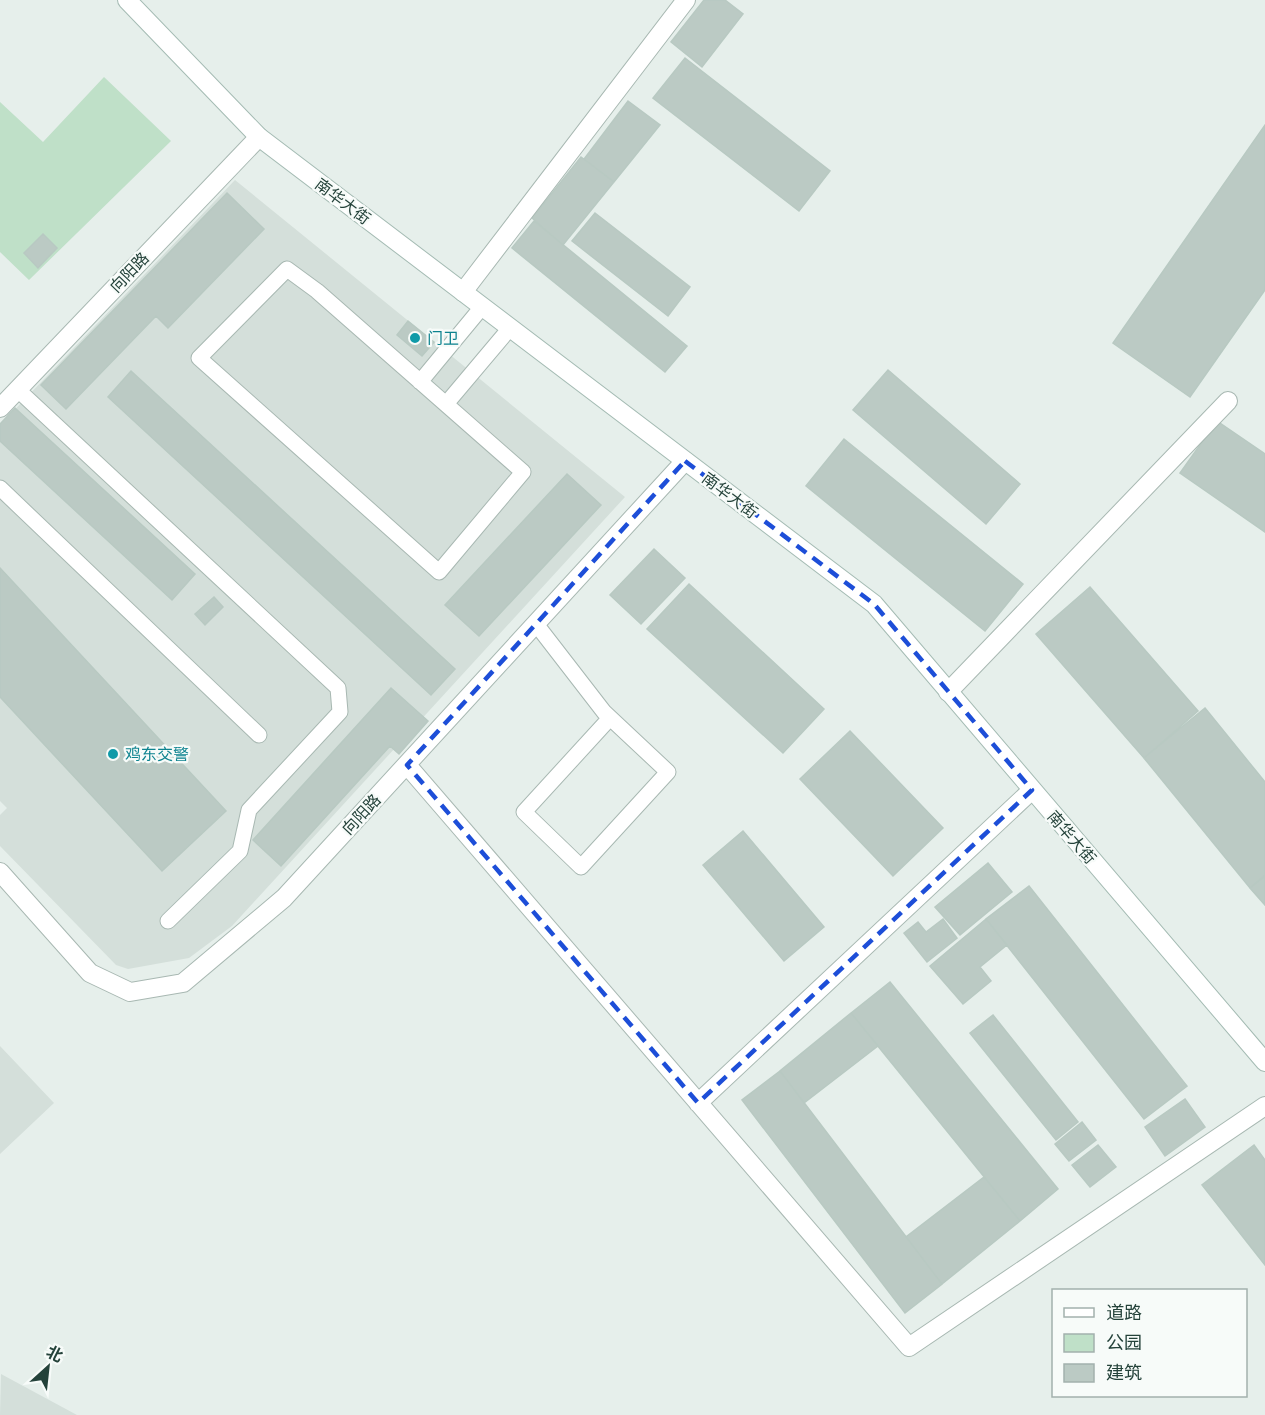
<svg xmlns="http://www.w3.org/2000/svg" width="1265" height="1415" font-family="'Titillium Web','Noto Sans SC',sans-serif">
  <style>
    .built { fill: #d4dfda }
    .green { fill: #bfe0c8 }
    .building { fill: #bbcac4; stroke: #b8c9c2; stroke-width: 1.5 }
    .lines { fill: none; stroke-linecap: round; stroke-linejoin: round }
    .lane-casing { stroke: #a8b8b2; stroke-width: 17 }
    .street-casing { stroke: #a8b8b2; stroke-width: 20 }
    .secondary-casing { stroke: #a4bbb3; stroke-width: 20 }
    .lane { stroke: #fff; stroke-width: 15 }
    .street { stroke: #fff; stroke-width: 18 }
    .secondary { stroke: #fff; stroke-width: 18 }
    .marked { fill: none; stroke: #1d4ed8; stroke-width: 4.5; stroke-dasharray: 12 8; stroke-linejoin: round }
    .culture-dot { fill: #0f9aa8; stroke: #f7fbf9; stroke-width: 2 }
    .labels { text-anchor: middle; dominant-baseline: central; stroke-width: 4.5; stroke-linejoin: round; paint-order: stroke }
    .street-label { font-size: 16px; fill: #24423a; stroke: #f7fbf9 }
    .culture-label { font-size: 16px; fill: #0d838f; stroke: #f7fbf9; text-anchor: start }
  </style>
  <rect width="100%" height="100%" fill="#e6efeb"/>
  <path class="built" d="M 235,180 L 625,497 L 232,926 L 189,958 L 128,969 L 116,965 L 0,846 L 0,815 L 7,808 L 0,801 L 0,425 Z
    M 0,1046 L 54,1103 L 0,1154 Z
    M 1,1374 L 77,1415 L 0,1415 Z"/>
  <path class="green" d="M 104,77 L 171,141 L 29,280 L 0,252 L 0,102 L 43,142 Z"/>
  <path class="building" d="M 704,0 L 725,0 L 743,14 L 702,67 L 671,42 Z
    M 685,58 L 830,171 L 799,211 L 653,98 Z
    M 628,101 L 660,125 L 614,182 L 584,159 Z
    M 1265,125 L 1265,290 L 1190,397 L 1113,343 Z
    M 581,157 L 614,182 L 563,245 L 532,218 Z
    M 227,193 L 264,229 L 168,328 L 156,316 L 66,409 L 41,385 Z
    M 595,213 L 690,287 L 668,316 L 572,241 Z
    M 534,221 L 687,346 L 665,372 L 512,248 Z
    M 43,234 L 57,248 L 38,268 L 24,253 Z
    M 408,321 L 434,342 L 422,356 L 397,335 Z
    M 888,370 L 1020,484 L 986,524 L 853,410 Z
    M 131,371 L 455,669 L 431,695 L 108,397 Z
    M 15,408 L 195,574 L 172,600 L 0,441 L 0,424 Z
    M 1217,421 L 1265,454 L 1265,532 L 1180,473 Z
    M 844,439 L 1023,584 L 985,631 L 806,486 Z
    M 567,474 L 601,505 L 479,636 L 445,605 Z
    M 654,549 L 685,578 L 641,624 L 610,595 Z
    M 0,568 L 226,811 L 162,871 L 0,697 Z
    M 689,584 L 824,709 L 783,753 L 647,629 Z
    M 1090,587 L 1198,711 L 1144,758 L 1036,634 Z
    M 214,597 L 223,607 L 205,625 L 195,614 Z
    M 391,688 L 428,721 L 399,754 L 390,746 L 281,866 L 253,840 Z
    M 1205,708 L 1265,782 L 1265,876 L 1250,888 L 1144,758 Z
    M 850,731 L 943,828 L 893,876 L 800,779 Z
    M 743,831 L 824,927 L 784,961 L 703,865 Z
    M 988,863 L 1012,892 L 960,935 L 935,907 Z
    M 1265,875 L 1265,905 L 1250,888 Z
    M 1029,886 L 1187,1086 L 1144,1119 L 986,919 Z
    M 943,919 L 957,938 L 927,962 L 904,933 L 918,922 L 926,932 Z
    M 986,919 L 1007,945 L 980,967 L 991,981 L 963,1004 L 930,966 Z
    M 890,982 L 1058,1189 L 1020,1221 L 851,1013 Z
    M 851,1013 L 878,1046 L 804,1103 L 780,1071 Z
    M 993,1015 L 1078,1122 L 1056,1140 L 970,1033 Z
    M 780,1071 L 942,1284 L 905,1313 L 742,1100 Z
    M 1185,1099 L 1205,1127 L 1165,1156 L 1145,1127 Z
    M 1082,1122 L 1096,1140 L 1069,1161 L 1055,1144 Z
    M 1098,1145 L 1116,1167 L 1090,1187 L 1072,1165 Z
    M 1254,1145 L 1265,1160 L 1265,1265 L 1202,1185 Z
    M 984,1177 L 1020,1221 L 942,1284 L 906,1237 Z"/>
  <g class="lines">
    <defs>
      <path id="lane" d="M 287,269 L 317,291 L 523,472 L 439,572 L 199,358 Z
        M 420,382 L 482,307
        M 17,389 L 338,688 L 340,712 L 249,810 L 240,851 L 168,921
        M 446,404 L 510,328
        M 0,488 L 259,735
        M 536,624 L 604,712 L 668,772 L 581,867 L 524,812 L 610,718"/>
      <path id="street" d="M 463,292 L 686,0
        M 0,408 L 259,137
        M 948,692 L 1228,401
        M 407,765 L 909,1347 L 1265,1106
        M 0,872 L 90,973 L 130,992 L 183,983 L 284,898 L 685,461
        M 698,1103 L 1032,790"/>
      <path id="secondary" d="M 127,0 L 259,137 L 874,604 L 1265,1062"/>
    </defs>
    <use href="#lane" class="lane-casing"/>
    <use href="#street" class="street-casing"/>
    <use href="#secondary" class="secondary-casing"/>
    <use href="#lane" class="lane"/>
    <use href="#street" class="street"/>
    <use href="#secondary" class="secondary"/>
  </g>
  <path class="marked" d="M 685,461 L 874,604 L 1032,790 L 698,1103 L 407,765 Z"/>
  <g class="culture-dot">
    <circle cx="415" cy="338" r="6"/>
    <circle cx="113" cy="754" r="6"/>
  </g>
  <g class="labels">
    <g class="street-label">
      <text transform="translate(343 201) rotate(37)">南华大街</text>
      <text transform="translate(129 272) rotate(-46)">向阳路</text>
      <text transform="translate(730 495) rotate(37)">南华大街</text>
      <text transform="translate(361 814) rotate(-47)">向阳路</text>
      <text transform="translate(1072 837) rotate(49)">南华大街</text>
    </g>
    <g class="culture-label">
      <text x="427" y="338">门卫</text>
      <text x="125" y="754">鸡东交警</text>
    </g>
  </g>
  <rect x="1052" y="1289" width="195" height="108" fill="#f7fbf9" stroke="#a3b1ad" stroke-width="1.5"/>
  <rect x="1064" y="1308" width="30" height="9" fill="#ffffff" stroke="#a3b1ad" stroke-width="1.5"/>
  <text x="1106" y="1319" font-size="18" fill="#24423a">道路</text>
  <rect x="1064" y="1334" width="30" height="18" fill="#bfe0c8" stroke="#a3b1ad" stroke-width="1.5"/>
  <text x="1106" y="1349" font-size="18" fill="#24423a">公园</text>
  <rect x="1064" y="1364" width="30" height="18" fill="#bbcac4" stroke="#a3b1ad" stroke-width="1.5"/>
  <text x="1106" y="1379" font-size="18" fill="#24423a">建筑</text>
  <g transform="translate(48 1367) rotate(27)" stroke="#f7fbf9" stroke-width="4.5" paint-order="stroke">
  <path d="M0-4.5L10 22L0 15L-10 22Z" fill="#24423a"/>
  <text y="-9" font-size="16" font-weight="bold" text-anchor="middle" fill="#24423a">北</text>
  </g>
</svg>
